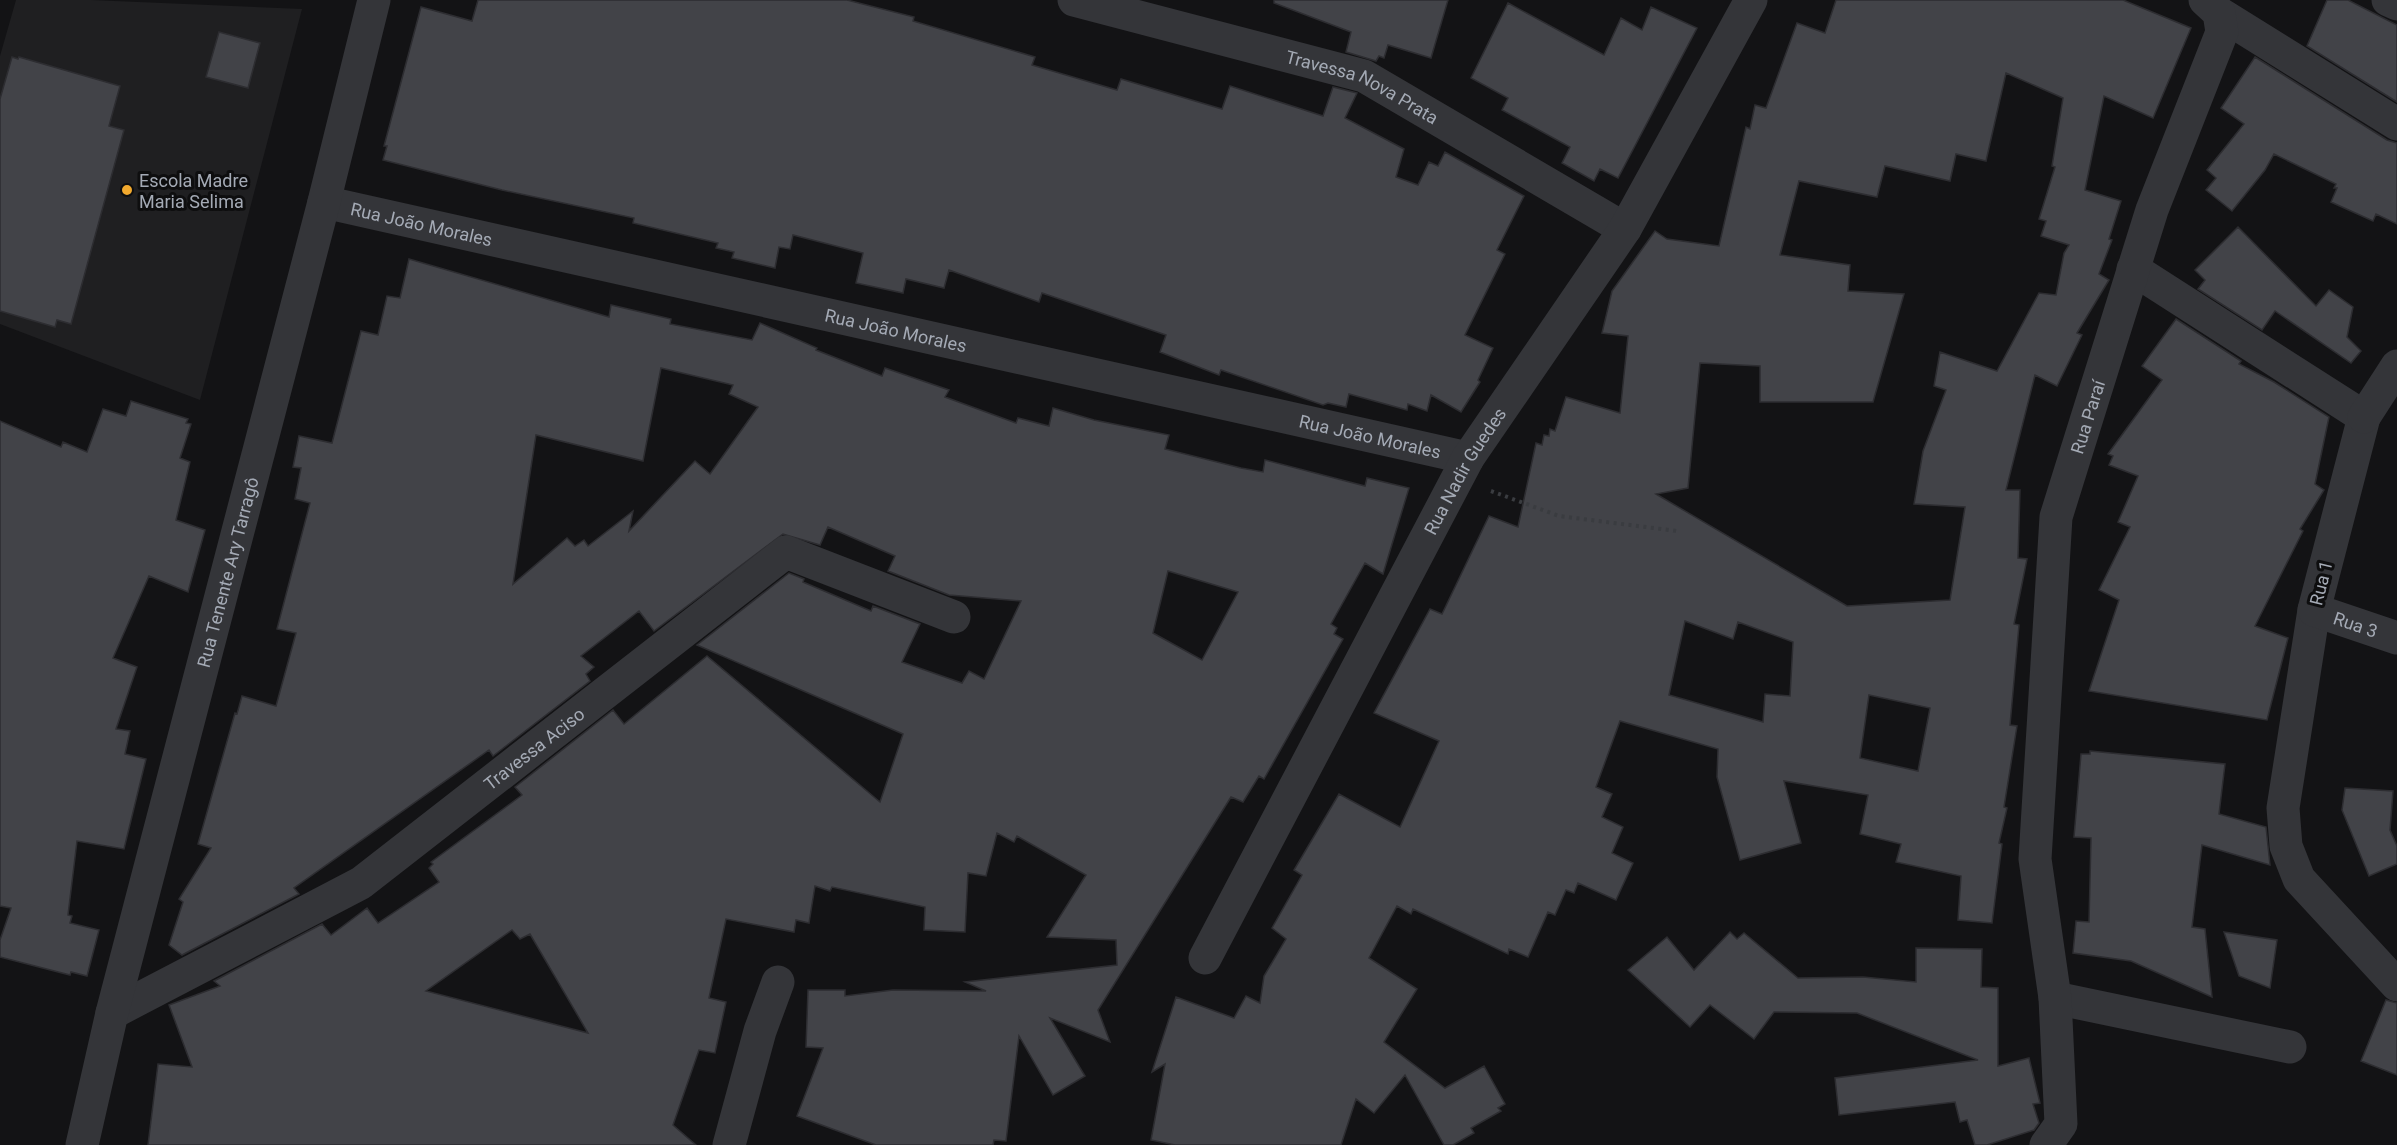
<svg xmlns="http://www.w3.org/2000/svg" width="2397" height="1145" font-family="Roboto,sans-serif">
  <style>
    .built { fill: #1f1f21 }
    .building { fill: #424348; stroke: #2d2d31; stroke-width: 1.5; fill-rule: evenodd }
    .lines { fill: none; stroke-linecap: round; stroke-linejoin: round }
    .path { stroke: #3a3c40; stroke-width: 4; stroke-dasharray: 3 4.5; stroke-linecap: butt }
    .minor { stroke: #343539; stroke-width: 33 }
    .poi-dot { fill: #f2a92e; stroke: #0e0e0f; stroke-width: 2 }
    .labels { text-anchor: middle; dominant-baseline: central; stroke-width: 6; stroke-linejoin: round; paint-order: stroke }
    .street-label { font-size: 18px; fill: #a4aab5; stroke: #0e0e0f }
    .poi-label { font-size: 18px; fill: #a4aab5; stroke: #0e0e0f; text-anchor: start }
  </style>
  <rect width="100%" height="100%" fill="#131315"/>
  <path class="built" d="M 16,0 L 91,0 L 302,9 L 200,400 L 0,324 L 0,56 Z"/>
  <path class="building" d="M 478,0 L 847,0 L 914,17 L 913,21 L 1035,57 L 1032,65 L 1117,90 L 1121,79 L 1222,109 L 1230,86 L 1323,116 L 1333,87 L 1357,93 L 1345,118 L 1404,149 L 1396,177 L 1418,185 L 1429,162 L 1438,166 L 1445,152 L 1524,196 L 1497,250 L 1505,254 L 1465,335 L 1493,348 L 1478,380 L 1480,382 L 1461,412 L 1431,395 L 1427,411 L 1408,404 L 1407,410 L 1349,394 L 1346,407 L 1328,403 L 1323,405 L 1221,370 L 1219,375 L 1160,352 L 1166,335 L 1042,293 L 1039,302 L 949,270 L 944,288 L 906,279 L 903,293 L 856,283 L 863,253 L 793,235 L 790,249 L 779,247 L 775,268 L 732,258 L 734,252 L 716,248 L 718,243 L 633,223 L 634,218 L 502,190 L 383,160 L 387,146 L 384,146 L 421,7 L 472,21 Z
    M 1274,0 L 1448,0 L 1431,58 L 1388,45 L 1384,58 L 1379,56 L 1376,61 L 1346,52 L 1351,32 L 1274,3 Z
    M 1836,0 L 2123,0 L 2191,28 L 2153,118 L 2104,96 L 2085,190 L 2121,201 L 2109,239 L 2112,240 L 2099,274 L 2109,280 L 2077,333 L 2082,335 L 2057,386 L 2035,375 L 2006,490 L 2020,490 L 2018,558 L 2027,559 L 2014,624 L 2019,625 L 2010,725 L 2017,726 L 2004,807 L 2007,808 L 1999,843 L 2002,844 L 1992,923 L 1958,920 L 1961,876 L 1896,862 L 1901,844 L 1860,834 L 1868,795 L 1784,781 L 1801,843 L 1740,860 L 1717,777 L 1718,749 L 1620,721 L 1596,787 L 1612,794 L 1602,817 L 1623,827 L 1612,853 L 1633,863 L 1616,900 L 1578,883 L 1574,893 L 1566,890 L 1555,915 L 1548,912 L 1528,957 L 1509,949 L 1508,954 L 1413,909 L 1411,914 L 1397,906 L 1369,958 L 1417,989 L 1384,1042 L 1445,1088 L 1484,1066 L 1505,1104 L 1498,1108 L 1501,1111 L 1471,1128 L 1474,1133 L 1453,1145 L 1444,1145 L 1405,1075 L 1374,1113 L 1356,1099 L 1341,1145 L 1175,1145 L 1151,1140 L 1165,1064 L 1152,1072 L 1176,997 L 1234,1018 L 1246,996 L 1260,1003 L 1264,976 L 1286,939 L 1272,928 L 1302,875 L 1294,870 L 1339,794 L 1400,827 L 1439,741 L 1374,713 L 1430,609 L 1442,614 L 1489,516 L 1518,527 L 1536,443 L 1542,445 L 1544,435 L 1549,436 L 1550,429 L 1555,431 L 1566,397 L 1620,413 L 1628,336 L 1602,333 L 1612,291 L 1655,231 L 1667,239 L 1719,246 L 1746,127 L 1750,129 L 1755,105 L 1766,108 L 1797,23 L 1825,33 ZM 2006,73 L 2063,98 L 2052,166 L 2055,167 L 2039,219 L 2046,221 L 2041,236 L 2069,245 L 2064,253 L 2056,295 L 2039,293 L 1997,371 L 1940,352 L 1934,386 L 1946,390 L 1923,451 L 1914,504 L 1965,507 L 1950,600 L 1847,606 L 1656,494 L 1688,488 L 1700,363 L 1760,366 L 1760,402 L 1873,402 L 1904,294 L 1848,291 L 1850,265 L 1780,255 L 1799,181 L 1877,197 L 1885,166 L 1950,181 L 1956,154 L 1986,161 ZM 1685,621 L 1733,639 L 1738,622 L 1793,642 L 1790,696 L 1765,694 L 1763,722 L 1669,695 ZM 1869,695 L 1930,708 L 1918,771 L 1860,758 Z
    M 2327,0 L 2348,0 L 2397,25 L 2397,102 L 2307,46 Z
    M 1508,3 L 1604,55 L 1621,18 L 1642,30 L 1651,7 L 1697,28 L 1618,178 L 1600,169 L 1594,181 L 1562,163 L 1570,147 L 1502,110 L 1508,98 L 1471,78 Z
    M 219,32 L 260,43 L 248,88 L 206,77 Z
    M 12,57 L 18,59 L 19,57 L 120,86 L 109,126 L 124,130 L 71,324 L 57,320 L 55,327 L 0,311 L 0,99 Z
    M 2255,57 L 2387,140 L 2397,143 L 2397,224 L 2376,214 L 2373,221 L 2331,202 L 2337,188 L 2334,188 L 2336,184 L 2274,154 L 2265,170 L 2232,211 L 2206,190 L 2216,178 L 2207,170 L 2244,124 L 2221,108 Z
    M 2238,227 L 2316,306 L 2329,290 L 2353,307 L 2347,337 L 2361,351 L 2351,363 L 2275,311 L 2262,330 L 2198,289 L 2205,280 L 2195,270 Z
    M 409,259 L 609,317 L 611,305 L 671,319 L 670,324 L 752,340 L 760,323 L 817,348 L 816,350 L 882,376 L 885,368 L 949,390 L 945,397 L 1016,423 L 1018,418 L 1049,426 L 1053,408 L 1094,420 L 1169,435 L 1165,449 L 1241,468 L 1263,472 L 1265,460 L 1365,486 L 1367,478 L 1409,488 L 1383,574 L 1365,563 L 1331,624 L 1337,628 L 1334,634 L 1343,639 L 1264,779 L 1259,776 L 1243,802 L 1231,797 L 1098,1010 L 1110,1042 L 1050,1018 L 1085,1076 L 1053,1095 L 1019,1036 L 1006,1141 L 994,1140 L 993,1145 L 876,1145 L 797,1116 L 823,1048 L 806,1047 L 808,990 L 845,990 L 845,996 L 893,990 L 986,991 L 965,982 L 1117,965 L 1116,940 L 1047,937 L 1086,875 L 1017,836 L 1014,842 L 997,833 L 986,876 L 968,873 L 965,932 L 924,930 L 925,907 L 832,887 L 830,891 L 815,886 L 809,923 L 796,920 L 794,932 L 726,919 L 709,998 L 726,1002 L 715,1053 L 699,1050 L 673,1125 L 696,1145 L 148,1145 L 158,1064 L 192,1067 L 169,1005 L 220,986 L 214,981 L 322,924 L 331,935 L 367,908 L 378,923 L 439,882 L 429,868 L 433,864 L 431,862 L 522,795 L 515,787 L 613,710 L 624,724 L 707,656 L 880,802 L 903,734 L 697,645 L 789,573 L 804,579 L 803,582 L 871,611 L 873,606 L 920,624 L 902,662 L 962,683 L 969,671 L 984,679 L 1021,601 L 949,595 L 888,571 L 895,556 L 828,527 L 820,545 L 783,534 L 654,631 L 639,611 L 581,656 L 594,667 L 586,674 L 590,681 L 493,756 L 489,750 L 294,888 L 299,894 L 182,955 L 169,945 L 183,902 L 179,899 L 211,848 L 198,844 L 235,713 L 237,714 L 242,696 L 276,706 L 296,633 L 277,629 L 310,503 L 295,499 L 301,468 L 293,467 L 299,436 L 332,443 L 361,331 L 378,335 L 387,296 L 400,298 ZM 661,368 L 733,385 L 729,394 L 758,407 L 710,474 L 695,461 L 629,531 L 633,511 L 588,546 L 584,540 L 575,546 L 567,538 L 513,584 L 536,435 L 643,461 ZM 1168,571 L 1238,592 L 1202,660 L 1153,633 ZM 512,930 L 520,939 L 530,934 L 588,1033 L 426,991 Z
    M 2176,319 L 2241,361 L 2239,364 L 2274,382 L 2329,417 L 2315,484 L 2324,490 L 2300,529 L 2303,531 L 2255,626 L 2288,638 L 2267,720 L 2089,691 L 2119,600 L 2099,590 L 2130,527 L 2118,522 L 2138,476 L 2109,465 L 2113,456 L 2108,454 L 2162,380 L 2142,366 Z
    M 131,401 L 188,419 L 186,423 L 191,424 L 180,458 L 190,462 L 176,520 L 205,530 L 188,592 L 149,576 L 113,658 L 137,667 L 116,729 L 130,731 L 125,754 L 146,759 L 124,849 L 77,841 L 68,915 L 72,916 L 70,923 L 99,930 L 87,976 L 71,972 L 70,975 L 0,957 L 0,940 L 11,908 L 0,906 L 0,421 L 61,447 L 63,442 L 87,452 L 103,409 L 126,416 Z
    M 2090,751 L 2225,764 L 2219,814 L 2266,827 L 2270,865 L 2202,845 L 2192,927 L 2205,929 L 2212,997 L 2131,961 L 2073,953 L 2076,921 L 2089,922 L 2091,838 L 2074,837 L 2081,754 L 2090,754 Z
    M 2345,788 L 2393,791 L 2390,830 L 2397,846 L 2397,864 L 2369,876 L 2342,810 Z
    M 1730,932 L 1737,939 L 1744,933 L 1798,978 L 1863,977 L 1916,982 L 1916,948 L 1982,949 L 1981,987 L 1998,988 L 1998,1066 L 2029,1058 L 2040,1103 L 2033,1104 L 2039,1123 L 2034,1130 L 1987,1145 L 1975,1145 L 1967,1120 L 1960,1122 L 1955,1102 L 1839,1115 L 1835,1078 L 1978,1060 L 1857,1013 L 1774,1012 L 1754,1039 L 1710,1005 L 1690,1027 L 1628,970 L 1667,937 L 1694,970 Z
    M 2224,932 L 2277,940 L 2270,988 L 2239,976 Z
    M 2386,1000 L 2397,1003 L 2397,1075 L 2361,1061 Z"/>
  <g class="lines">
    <path class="path" d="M 1491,491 L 1559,516 L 1677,531"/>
    <g class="minor">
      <path id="s1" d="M 1074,0 L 1364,76 L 1625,229"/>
      <path d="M 2388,0 L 2397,4"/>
      <path d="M 2219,13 L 2397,124"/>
      <path id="s2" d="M 324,202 L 1468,458"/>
      <path d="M 2133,269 L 2364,417 L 2314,610 L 2283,808 L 2286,846 L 2299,879 L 2397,985"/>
      <path d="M 2364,417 L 2397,366"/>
      <path id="s3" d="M 2314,610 L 2397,638"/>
      <path id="s4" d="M 1205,958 L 1468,458 L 1625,229 L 1751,0"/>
      <path d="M 2055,998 L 2290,1047"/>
      <path id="s5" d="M 112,1013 L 361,883 L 786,552 L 954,617"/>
      <path id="s6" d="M 82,1145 L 112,1013 L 324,202 L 374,0"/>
      <path d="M 729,1145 L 760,1031 L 778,982"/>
      <path id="s7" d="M 2046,1145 L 2061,1124 L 2055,998 L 2035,859 L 2056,517 L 2152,210 L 2222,32 L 2219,13 L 2205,0"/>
    </g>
  </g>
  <circle class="poi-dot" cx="127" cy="190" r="6"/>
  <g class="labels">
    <g class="street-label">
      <text stroke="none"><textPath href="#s1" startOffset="302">Travessa Nova Prata</textPath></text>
      <text stroke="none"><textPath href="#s2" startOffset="100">Rua João Morales</textPath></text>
      <text stroke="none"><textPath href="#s2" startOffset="586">Rua João Morales</textPath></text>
      <text stroke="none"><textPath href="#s7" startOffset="740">Rua Paraí</textPath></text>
      <text stroke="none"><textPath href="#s2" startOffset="1072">Rua João Morales</textPath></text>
      <text stroke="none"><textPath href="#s4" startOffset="552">Rua Nadir Guedes</textPath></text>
      <text stroke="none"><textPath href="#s6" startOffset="591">Rua Tenente Ary Tarragô</textPath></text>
      <text transform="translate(2321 583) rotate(-76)">Rua 1</text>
      <text stroke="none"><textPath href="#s3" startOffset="44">Rua 3</textPath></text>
      <text stroke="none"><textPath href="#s5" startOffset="500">Travessa Aciso</textPath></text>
    </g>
    <g class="poi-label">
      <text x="139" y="180">Escola Madre<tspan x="139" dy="21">Maria Selima</tspan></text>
    </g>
  </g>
</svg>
